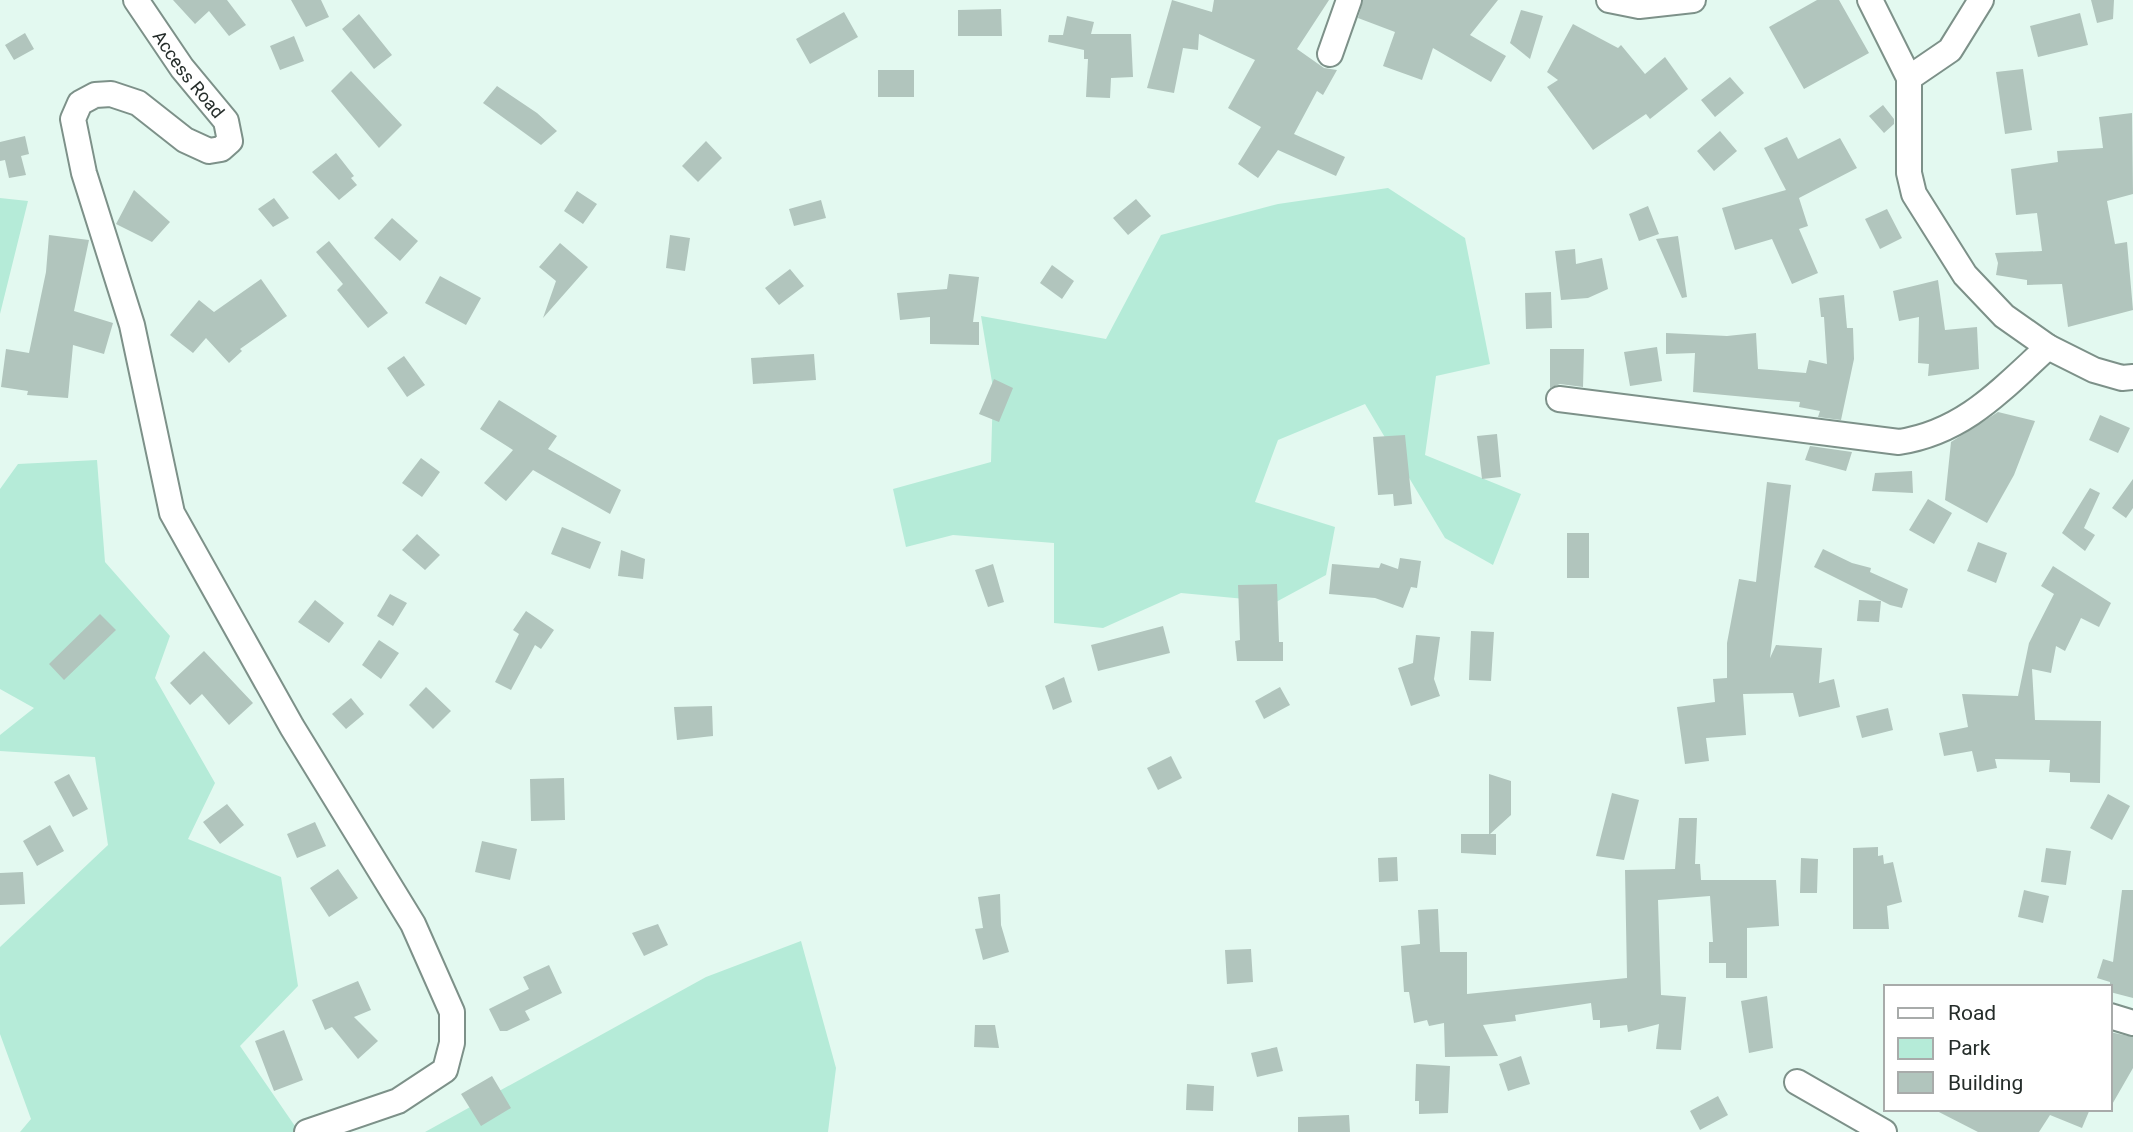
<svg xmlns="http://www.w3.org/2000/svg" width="2133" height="1132" font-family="Roboto,sans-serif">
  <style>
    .green { fill: #b5ebd8 }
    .building { fill: #b1c5bd }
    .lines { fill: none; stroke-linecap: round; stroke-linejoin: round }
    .minor-casing { stroke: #7d9189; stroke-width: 28 }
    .minor { stroke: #fff; stroke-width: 24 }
    .labels { text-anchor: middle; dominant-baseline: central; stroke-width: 6; stroke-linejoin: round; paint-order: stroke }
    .street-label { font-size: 18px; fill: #252d2a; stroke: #fff }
  </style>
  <rect width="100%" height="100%" fill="#e3f9f0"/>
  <path class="green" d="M 1388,188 L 1465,238 L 1490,364 L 1436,376 L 1425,455 L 1521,494 L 1493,565 L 1445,538 L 1365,404 L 1278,440 L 1255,502 L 1335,527 L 1326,575 L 1276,602 L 1181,593 L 1103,628 L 1054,623 L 1054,543 L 953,535 L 906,547 L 893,489 L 991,462 L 993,388 L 981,316 L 1106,339 L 1161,235 L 1278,204 Z
    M 0,198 L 28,201 L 0,314 Z
    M 97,460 L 105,562 L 170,636 L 155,678 L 215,783 L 188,839 L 281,877 L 298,986 L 240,1046 L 299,1132 L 20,1132 L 31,1119 L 0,1034 L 0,947 L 108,845 L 95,757 L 0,751 L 0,735 L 34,708 L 0,689 L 0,489 L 18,464 Z
    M 801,941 L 836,1068 L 828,1132 L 425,1132 L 706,977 Z"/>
  <path class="building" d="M 173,0 L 227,0 L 246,25 L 229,36 L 209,11 L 195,24 Z
    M 291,0 L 321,0 L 329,17 L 306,27 Z
    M 1172,0 L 1212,12 L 1214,0 L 1329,0 L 1297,49 L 1324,68 L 1337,70 L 1323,95 L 1317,91 L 1294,134 L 1345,157 L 1336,176 L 1278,150 L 1258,178 L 1238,164 L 1261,127 L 1228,108 L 1255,60 L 1199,34 L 1198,50 L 1183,48 L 1174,93 L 1147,88 Z
    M 1363,0 L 1498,0 L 1470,35 L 1506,56 L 1491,82 L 1433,48 L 1422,80 L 1383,66 L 1395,32 L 1358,18 Z
    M 1817,0 L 1839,0 L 1869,53 L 1804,89 L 1769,27 Z
    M 2091,0 L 2114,0 L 2113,19 L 2097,23 Z
    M 1001,9 L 1002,36 L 958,36 L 958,10 Z
    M 1521,10 L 1543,16 L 1530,59 L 1510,43 Z
    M 844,12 L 858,37 L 810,64 L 796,39 Z
    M 2080,13 L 2088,45 L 2038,57 L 2030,26 Z
    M 359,14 L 392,55 L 374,69 L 342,29 Z
    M 1067,16 L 1094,22 L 1091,34 L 1131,34 L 1133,77 L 1111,78 L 1110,98 L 1086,97 L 1088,59 L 1084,59 L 1084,50 L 1048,42 L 1049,35 L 1063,35 Z
    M 1573,24 L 1618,48 L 1621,45 L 1645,74 L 1665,57 L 1688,89 L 1650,119 L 1646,114 L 1593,150 L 1547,87 L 1558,80 L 1547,72 Z
    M 25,33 L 34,49 L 14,60 L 5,45 Z
    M 294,36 L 304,61 L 280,70 L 270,46 Z
    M 2023,69 L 2032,130 L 2005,134 L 1996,72 Z
    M 878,70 L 914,70 L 914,97 L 878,97 Z
    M 351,71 L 402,125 L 379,148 L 331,91 Z
    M 1730,77 L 1744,93 L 1715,117 L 1701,100 Z
    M 497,86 L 537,113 L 557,131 L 541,145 L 483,103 Z
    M 1883,105 L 1894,119 L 1894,124 L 1884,133 L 1869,116 Z
    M 2132,113 L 2133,194 L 2107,201 L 2115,244 L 2127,242 L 2133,310 L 2068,327 L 2062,284 L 2027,285 L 2027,280 L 1996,275 L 1998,263 L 1995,253 L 2042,251 L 2037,213 L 2016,215 L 2011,169 L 2058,162 L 2057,151 L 2103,148 L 2099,117 Z
    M 1720,131 L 1737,151 L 1714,171 L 1697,151 Z
    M 25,136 L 29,154 L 21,156 L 26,175 L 9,178 L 5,160 L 0,161 L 0,142 Z
    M 1787,137 L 1798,159 L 1840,138 L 1857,168 L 1799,198 L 1808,226 L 1799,229 L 1818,273 L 1792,284 L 1772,239 L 1735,250 L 1722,208 L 1786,190 L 1764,148 Z
    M 706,141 L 722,158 L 698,182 L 682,166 Z
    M 336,153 L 354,176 L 351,178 L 357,185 L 339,200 L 312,172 Z
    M 134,190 L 170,222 L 152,242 L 116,224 Z
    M 577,191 L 597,204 L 583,224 L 564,211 Z
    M 274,198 L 289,218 L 273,227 L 258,209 Z
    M 1136,199 L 1151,216 L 1128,235 L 1113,218 Z
    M 821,200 L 826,218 L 794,226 L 789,209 Z
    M 1648,206 L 1659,234 L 1639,241 L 1629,214 Z
    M 1887,209 L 1902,238 L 1880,249 L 1865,219 Z
    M 392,218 L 418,241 L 400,261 L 374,238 Z
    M 49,235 L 89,240 L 74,311 L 113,323 L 104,354 L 73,345 L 68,398 L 27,395 L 28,391 L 1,387 L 6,349 L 29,353 L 46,272 Z
    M 670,235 L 690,238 L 685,271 L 666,268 Z
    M 1678,236 L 1687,297 L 1682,298 L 1656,239 Z
    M 329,241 L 388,313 L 368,328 L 337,290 L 343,284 L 316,252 Z
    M 560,243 L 588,267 L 543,318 L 556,281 L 539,267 Z
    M 1575,249 L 1576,264 L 1602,258 L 1608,289 L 1588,298 L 1561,300 L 1555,251 Z
    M 1052,265 L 1074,281 L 1062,299 L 1040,283 Z
    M 790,269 L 804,286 L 779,305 L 765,288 Z
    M 949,274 L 979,277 L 973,322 L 979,322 L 979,345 L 930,344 L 930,317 L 900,320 L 897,293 L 947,289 Z
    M 440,276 L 481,298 L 466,325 L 425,303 Z
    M 261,279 L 287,316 L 240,349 L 242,351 L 229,363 L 206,338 L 193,353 L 170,335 L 199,300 L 214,312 Z
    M 1938,280 L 1945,330 L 1977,327 L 1979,369 L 1928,376 L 1929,364 L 1918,363 L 1919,317 L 1899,321 L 1893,291 Z
    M 1551,292 L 1552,328 L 1526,329 L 1525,293 Z
    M 1844,295 L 1847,328 L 1853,328 L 1854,359 L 1841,420 L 1818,417 L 1820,411 L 1799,407 L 1800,402 L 1693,392 L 1695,353 L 1666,354 L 1666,333 L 1727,336 L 1756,333 L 1758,369 L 1806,373 L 1809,360 L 1827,364 L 1824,317 L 1821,317 L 1819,298 Z
    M 1657,347 L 1662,381 L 1630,386 L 1624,352 Z
    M 1550,349 L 1584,349 L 1583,387 L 1560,384 L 1550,388 Z
    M 814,354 L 816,380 L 753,384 L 751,358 Z
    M 404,356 L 425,385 L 407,397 L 387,368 Z
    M 994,379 L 1013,388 L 999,422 L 979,414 Z
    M 499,400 L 557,436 L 548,449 L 621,490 L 610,514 L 533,470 L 506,501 L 484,483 L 513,450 L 480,429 Z
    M 1998,412 L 2035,421 L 2014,475 L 1987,523 L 1945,500 L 1951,442 Z
    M 2100,415 L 2130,428 L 2118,453 L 2089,440 Z
    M 1497,434 L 1501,477 L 1482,479 L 1477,436 Z
    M 1405,435 L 1412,504 L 1394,506 L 1393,494 L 1378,495 L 1373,437 Z
    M 1810,446 L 1852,452 L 1846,471 L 1805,460 Z
    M 421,458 L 440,472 L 422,497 L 402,483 Z
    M 1912,471 L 1913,493 L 1872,491 L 1875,473 Z
    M 2133,479 L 2133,508 L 2126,518 L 2112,508 Z
    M 1767,482 L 1791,485 L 1770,658 L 1776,645 L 1822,648 L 1819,683 L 1834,679 L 1840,707 L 1799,717 L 1793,693 L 1743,694 L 1746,735 L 1706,738 L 1709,761 L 1685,764 L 1677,707 L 1715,702 L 1713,679 L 1727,678 L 1727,643 L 1739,579 L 1756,582 Z
    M 2090,488 L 2100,493 L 2084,528 L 2095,535 L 2085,551 L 2062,533 Z
    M 1928,499 L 1952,513 L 1934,544 L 1909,530 Z
    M 562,527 L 601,542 L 590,569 L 551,554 Z
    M 1567,533 L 1589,533 L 1589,578 L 1567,578 Z
    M 417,534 L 440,555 L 425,570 L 402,550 Z
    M 1978,542 L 2007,553 L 1996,583 L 1967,571 Z
    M 1823,549 L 1852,563 L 1871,568 L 1870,572 L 1908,589 L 1902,608 L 1890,605 L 1814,567 Z
    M 621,550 L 645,559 L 643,579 L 618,576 Z
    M 1400,558 L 1421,561 L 1417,588 L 1411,587 L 1403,608 L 1375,598 L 1329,594 L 1332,564 L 1379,568 L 1381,563 L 1398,569 Z
    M 993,564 L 1004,602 L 988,607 L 975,570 Z
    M 2053,566 L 2111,603 L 2099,627 L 2081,618 L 2065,651 L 2056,646 L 2051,673 L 2032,669 L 2035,720 L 2101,721 L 2100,783 L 2070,782 L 2070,773 L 2049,772 L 2050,760 L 1995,759 L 1997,768 L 1977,772 L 1972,751 L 1944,756 L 1939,733 L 1968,727 L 1962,694 L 2018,696 L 2029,643 L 2054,594 L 2041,586 Z
    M 1277,584 L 1279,642 L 1283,642 L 1283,661 L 1237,661 L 1235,641 L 1240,640 L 1238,585 Z
    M 390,594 L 407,603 L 393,626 L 377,616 Z
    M 315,600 L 344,623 L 329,643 L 298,622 Z
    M 1859,600 L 1881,601 L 1879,622 L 1857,621 Z
    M 526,611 L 554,630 L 541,649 L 535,645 L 511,690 L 495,682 L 519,634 L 513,630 Z
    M 100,614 L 116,630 L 64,680 L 49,664 Z
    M 1163,626 L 1170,653 L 1098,671 L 1091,645 Z
    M 1471,631 L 1494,632 L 1491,681 L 1469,680 Z
    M 1416,635 L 1440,637 L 1434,679 L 1440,696 L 1411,706 L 1398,668 L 1413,663 Z
    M 379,640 L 399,653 L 381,679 L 362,665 Z
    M 204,651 L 253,703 L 229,725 L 202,694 L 190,705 L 170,683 Z
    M 1064,677 L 1072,702 L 1053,710 L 1045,686 Z
    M 426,687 L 451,711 L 433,729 L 409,705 Z
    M 1280,687 L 1290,705 L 1264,719 L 1255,701 Z
    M 351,698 L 364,714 L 346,729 L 332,714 Z
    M 712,706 L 713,736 L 677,740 L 674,707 Z
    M 1888,708 L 1893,730 L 1862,738 L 1856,716 Z
    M 1171,756 L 1182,778 L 1158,790 L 1147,768 Z
    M 69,774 L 88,809 L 73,817 L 54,782 Z
    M 1489,774 L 1511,781 L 1511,815 L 1490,834 L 1496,834 L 1496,855 L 1461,853 L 1461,834 L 1489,834 Z
    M 564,778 L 565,820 L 531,821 L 530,779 Z
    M 1612,793 L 1639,800 L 1624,860 L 1596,856 Z
    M 2108,794 L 2130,806 L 2112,840 L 2090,828 Z
    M 227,804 L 244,825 L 220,844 L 203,822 Z
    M 1679,818 L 1697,818 L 1695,864 L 1700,864 L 1701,880 L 1776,880 L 1779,926 L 1747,928 L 1747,978 L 1726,978 L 1726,963 L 1709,963 L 1709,942 L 1713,942 L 1710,896 L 1658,900 L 1661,995 L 1686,997 L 1681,1050 L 1656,1049 L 1659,1024 L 1628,1032 L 1627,1025 L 1600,1028 L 1600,1020 L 1593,1020 L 1591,1003 L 1515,1015 L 1516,1021 L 1483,1025 L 1498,1056 L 1445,1057 L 1444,1023 L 1429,1026 L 1427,1020 L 1414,1023 L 1409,992 L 1404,992 L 1401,946 L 1420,944 L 1418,910 L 1438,909 L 1440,952 L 1467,952 L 1467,994 L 1627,978 L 1625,870 L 1675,869 Z
    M 315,822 L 326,846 L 297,858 L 287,834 Z
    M 50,825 L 64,851 L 37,866 L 23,841 Z
    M 482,841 L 517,849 L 510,880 L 475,872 Z
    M 1878,847 L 1878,856 L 1883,855 L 1884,864 L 1893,862 L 1902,902 L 1887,906 L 1889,929 L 1853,929 L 1853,848 Z
    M 2046,848 L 2071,851 L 2066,885 L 2041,882 Z
    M 1397,857 L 1398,881 L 1379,882 L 1378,858 Z
    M 1801,858 L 1818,859 L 1817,893 L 1800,893 Z
    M 338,869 L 358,898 L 329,917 L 310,888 Z
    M 23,872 L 25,904 L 0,905 L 0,873 Z
    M 2024,890 L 2049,896 L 2043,923 L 2018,917 Z
    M 2122,890 L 2133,890 L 2133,998 L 2110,992 L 2110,982 L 2097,978 L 2103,959 L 2113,962 Z
    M 1000,894 L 1001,925 L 1009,952 L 983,960 L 975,929 L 983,928 L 978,897 Z
    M 658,924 L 668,945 L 644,956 L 632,933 Z
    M 1251,949 L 1253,982 L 1227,984 L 1225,950 Z
    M 549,965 L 562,993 L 525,1011 L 530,1020 L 507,1031 L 500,1031 L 489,1009 L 529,989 L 523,977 Z
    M 358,981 L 371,1010 L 354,1017 L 378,1041 L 358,1059 L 332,1027 L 325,1030 L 312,1000 Z
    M 1767,996 L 1773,1048 L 1749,1053 L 1741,1001 Z
    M 975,1025 L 995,1025 L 999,1048 L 974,1047 Z
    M 284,1030 L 303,1080 L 274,1091 L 255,1041 Z
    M 2110,1032 L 2133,1037 L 2133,1068 L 2110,1108 Z
    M 1277,1047 L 1283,1071 L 1257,1077 L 1251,1053 Z
    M 1521,1056 L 1530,1084 L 1508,1091 L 1499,1064 Z
    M 1416,1064 L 1450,1066 L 1448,1113 L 1419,1114 L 1419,1101 L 1415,1101 Z
    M 492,1076 L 511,1108 L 481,1126 L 461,1094 Z
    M 1187,1084 L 1214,1086 L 1213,1111 L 1186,1110 Z
    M 1718,1096 L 1728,1115 L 1700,1130 L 1690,1111 Z
    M 1933,1109 L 2090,1109 L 2082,1128 L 2050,1115 L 2039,1132 L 1978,1132 Z
    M 1349,1115 L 1350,1132 L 1298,1132 L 1298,1117 Z"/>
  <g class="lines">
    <defs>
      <g id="minor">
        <path id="s1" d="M 136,0 L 182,68 L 226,121 L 230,141 L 221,149 L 209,151 L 185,140 L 138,103 L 111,94 L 95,95 L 80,103 L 73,119 L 84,173 L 132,325 L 172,513 L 292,727 L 413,924 L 452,1012 L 452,1043 L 445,1070 L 398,1101 L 307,1132"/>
        <path d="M 1609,0 L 1639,6 L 1693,0"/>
        <path d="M 1870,0 L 1909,78 L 1909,173 L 1914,194 L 1965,275 L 2004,316 L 2048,347 L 2094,370 L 2122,378 L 2133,377"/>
        <path d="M 1330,54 L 1349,0"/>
        <path d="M 1909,78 L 1950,50 L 1981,0"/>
        <path d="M 1559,399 L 1899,442 C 1964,432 2001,390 2048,347"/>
        <path d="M 2110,1016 L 2133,1023"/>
        <path d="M 1797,1082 L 1884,1132"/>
      </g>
    </defs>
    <use href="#minor" class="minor-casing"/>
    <use href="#minor" class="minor"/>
  </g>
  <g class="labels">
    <g class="street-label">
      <text stroke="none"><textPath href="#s1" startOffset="91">Access Road</textPath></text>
    </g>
  </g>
  <rect x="1884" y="985" width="228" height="126" fill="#ffffff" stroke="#a8abaa" stroke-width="2"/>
  <rect x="1898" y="1008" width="35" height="10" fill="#ffffff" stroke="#a8abaa" stroke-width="2"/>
  <text x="1948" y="1020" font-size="21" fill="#252d2a">Road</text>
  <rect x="1898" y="1038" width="35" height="21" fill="#b5ebd8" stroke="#a8abaa" stroke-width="2"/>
  <text x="1948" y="1055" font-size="21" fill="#252d2a">Park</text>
  <rect x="1898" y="1072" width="35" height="21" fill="#b1c5bd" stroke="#a8abaa" stroke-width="2"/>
  <text x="1948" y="1090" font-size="21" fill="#252d2a">Building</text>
</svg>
